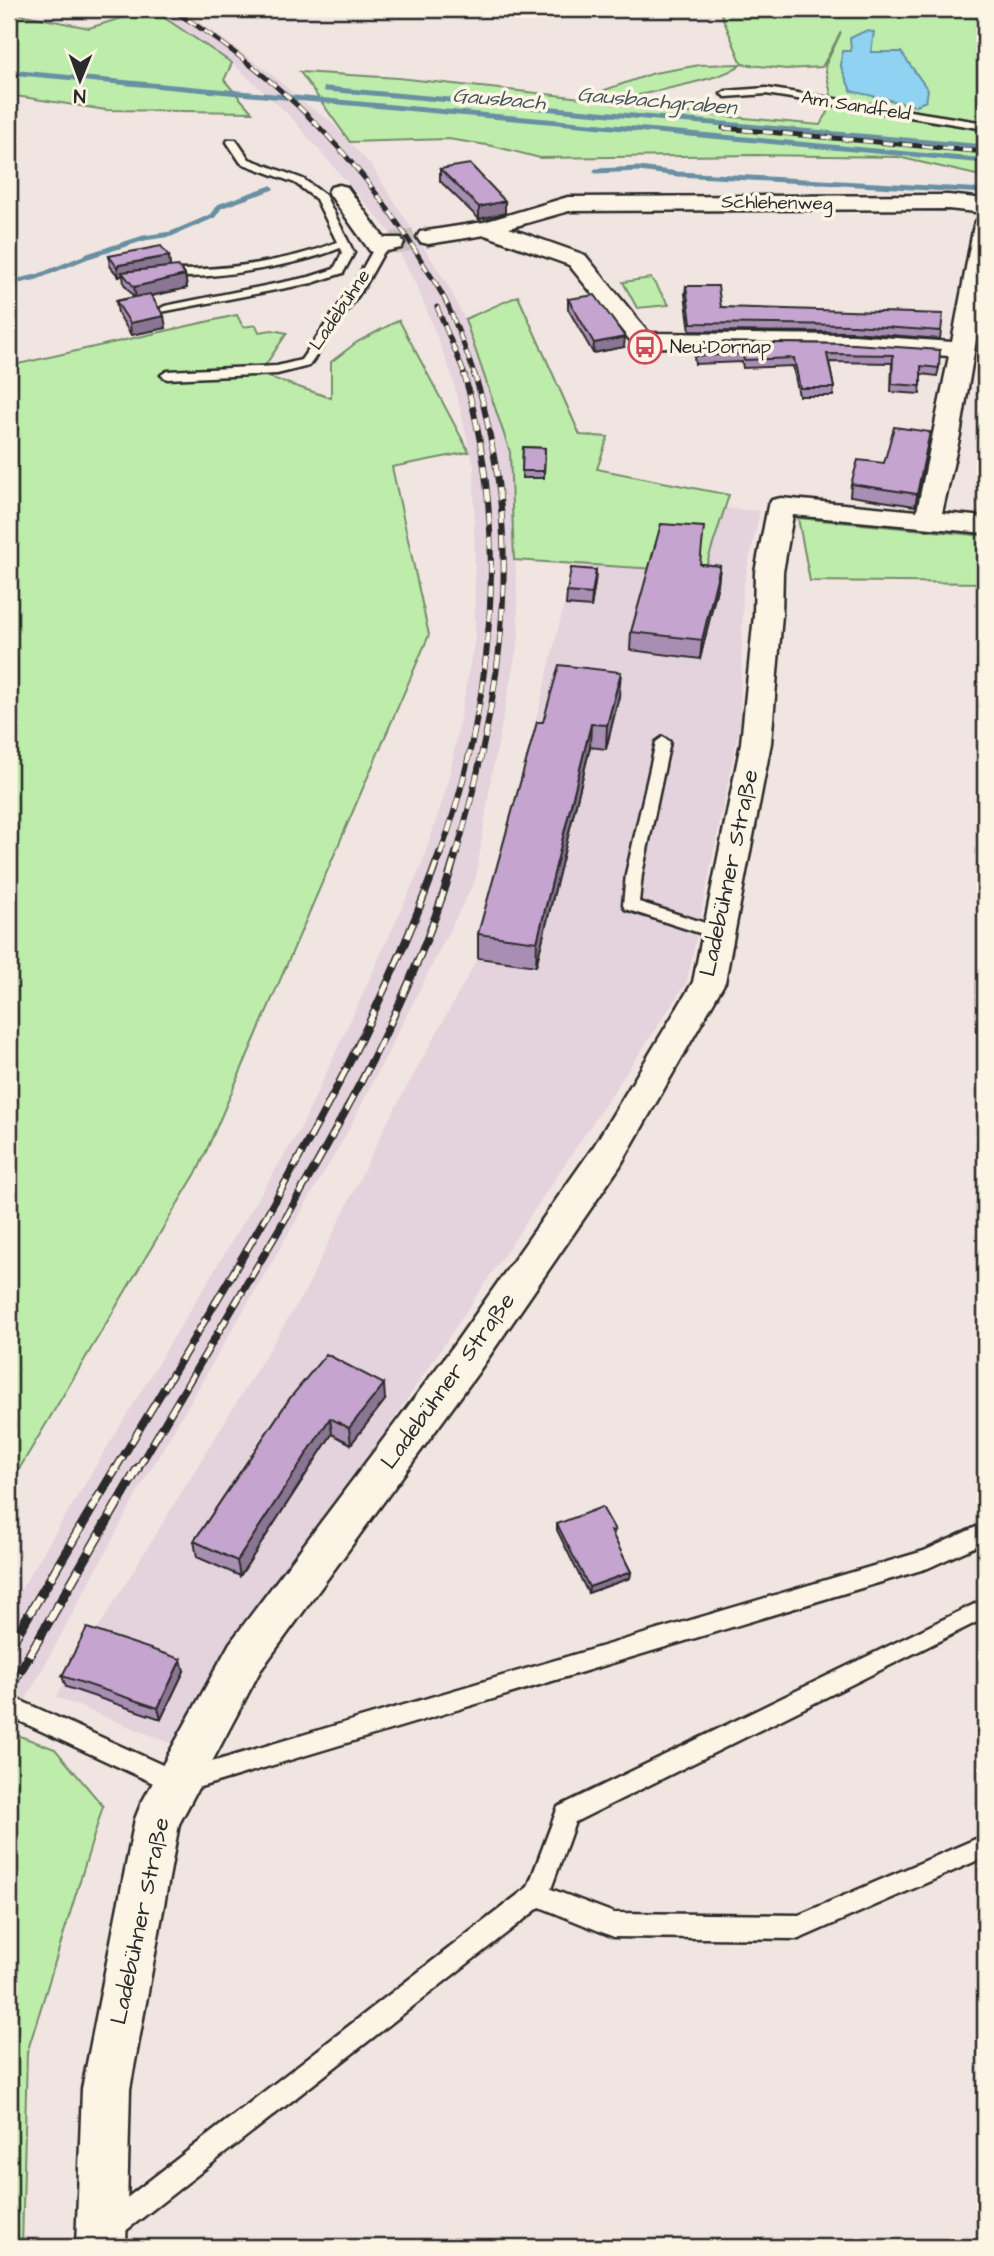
<svg xmlns="http://www.w3.org/2000/svg" width="994" height="2256" font-family="'Architects Daughter',sans-serif">
  <style>
    .built { fill: #e4d2dc }
    .green { fill: #beedab; stroke: #748c6b; stroke-width: 2 }
    .water { fill: #8fd2f1; stroke: #678fa2; stroke-width: 2 }
    .lines { fill: none; stroke-linecap: round; stroke-linejoin: round }
    .stream { stroke: #678fa2; stroke-width: 5 }
    .minor-tunnel { stroke: #c9c0bd; stroke-width: 22; stroke-dasharray: 22 10; stroke-linecap: butt }
    .service-casing { stroke: #2b2b2b; stroke-width: 5 }
    .minor-casing { stroke: #2b2b2b; stroke-width: 5 }
    .service { fill: #fcf5e5; fill-rule: evenodd }
    .minor { fill: #fcf5e5; fill-rule: evenodd }
    .rail-far3-casing { stroke: #2b2b2b; stroke-width: 5 }
    .rail-far2-casing { stroke: #2b2b2b; stroke-width: 6 }
    .rail-far1-casing { stroke: #2b2b2b; stroke-width: 8 }
    .rail-casing { stroke: #2b2b2b; stroke-width: 10 }
    .rail-far3 { stroke: #fcf5e5; stroke-width: 3.5; stroke-dasharray: 10; stroke-linecap: butt }
    .rail-far2 { stroke: #fcf5e5; stroke-width: 4.5; stroke-dasharray: 12; stroke-linecap: butt }
    .rail-far1 { stroke: #fcf5e5; stroke-width: 5; stroke-dasharray: 16; stroke-linecap: butt }
    .rail { stroke: #fcf5e5; stroke-width: 7; stroke-dasharray: 20; stroke-linecap: butt }
    .wall { fill: #a98eb3; stroke: #2b2b2b; stroke-width: 2 }
    .shaded-wall { fill: #8a7492; stroke: #2b2b2b; stroke-width: 2 }
    .building { fill: #c5a5d0; stroke: #2b2b2b; stroke-width: 2 }
    .labels { text-anchor: middle; dominant-baseline: central; stroke-width: 7; stroke-linejoin: round; paint-order: stroke }
    .far-street-label { font-size: 19px; fill: #2b2b2b; stroke: #fcf5e5 }
    .far-poi-label { font-size: 19px; fill: #2b2b2b; stroke: #fcf5e5; text-anchor: start }
    .far-water-label { font-size: 21px; font-style: italic; fill: #44555c; stroke: #fcf5e5 }
    .street-label { font-size: 23px; fill: #2b2b2b; stroke: #fcf5e5 }
  </style>
  <rect width="100%" height="100%" fill="#f1e5e1"/>
  <filter id="ink" filterUnits="userSpaceOnUse"><feTurbulence type="fractalNoise" baseFrequency=".0143" numOctaves="2"/><feDisplacementMap in="SourceGraphic" scale="14" xChannelSelector="R" yChannelSelector="G"/><feConvolveMatrix kernelMatrix="1 2 1 2 8 2 1 2 1" color-interpolation-filters="sRGB"/></filter>
  <g filter="url(#ink)">
    <path class="built" d="M 151,9 L 180,9 L 273,75 L 302,102 L 329,120 L 370,164 L 449,287 L 478,348 L 510,452 L 519,637 L 491,778 L 476,878 L 347,1133 L 144,1481 L 9,1731 L 9,1609 L 302,1126 L 420,869 L 448,784 L 475,637 L 474,467 L 452,375 L 419,291 L 389,231 L 289,115 L 232,63 Z
      M 724,508 L 760,511 L 743,588 L 740,724 L 687,982 L 175,1745 L 56,1697 L 305,1291 L 388,1121 L 478,958 L 574,564 L 704,572 Z"/>
    <path class="green" d="M 127,9 L 151,9 L 232,63 L 224,80 L 252,112 L 106,110 L 9,95 L 9,12 L 89,28 L 135,14 Z
      M 719,9 L 842,9 L 842,12 L 843,9 L 876,9 L 875,12 L 878,9 L 984,9 L 985,177 L 898,157 L 754,155 L 540,158 L 493,146 L 448,139 L 350,142 L 300,72 L 398,78 L 582,98 L 654,73 L 700,65 L 741,64 C 722,82 642,91 611,103 L 667,111 L 820,125 L 833,104 L 825,66 L 841,32 L 822,67 L 786,69 L 742,64 Z
      M 651,278 L 669,305 L 637,308 L 623,282 Z
      M 518,296 L 580,435 L 608,437 L 597,469 L 729,495 L 704,572 L 514,560 L 510,452 L 465,319 Z
      M 237,315 L 243,327 L 256,325 L 259,332 L 272,330 L 287,333 L 264,367 L 248,370 L 331,398 L 331,362 L 357,342 L 399,320 L 469,452 L 392,467 L 429,635 L 199,1168 L 9,1486 L 9,366 Z
      M 798,518 L 985,536 L 985,583 L 810,581 Z
      M 9,1732 L 55,1749 L 103,1806 L 27,2053 L 22,2247 L 9,2247 Z"/>
    <path class="water" d="M 865,31 L 874,32 L 871,52 L 901,52 L 928,90 L 926,101 L 915,106 L 851,91 L 841,67 L 842,51 L 851,51 L 850,38 Z"/>
    <g class="lines">
      <path class="stream" d="M 9,72 L 985,161
        M 326,89 L 985,147
        M 596,171 L 639,169 L 678,174 L 985,191
        M 9,283 L 37,277 L 88,256 L 144,238 L 171,234 L 213,216 L 220,206 L 271,188"/>
      <path class="minor-tunnel" d="M 393,243 L 428,237"/>
      <defs>
        <path id="service" d="M 766,88 L 985,123 L 985,129 L 766,94 L 726,97 L 721,94 L 726,91 Z
          M 228,140 L 236,140 L 249,159 L 303,179 L 325,195 L 354,253 L 343,273 L 312,283 L 161,312 L 161,308 L 165,306 L 309,277 L 334,269 L 342,253 L 340,248 C 301,265 199,283 158,275 L 156,273 L 162,270 C 217,271 286,263 337,242 L 316,199 L 295,183 L 241,163 L 227,142 Z
          M 374,244 L 382,244 L 385,250 L 366,284 L 309,366 L 277,374 L 167,379 L 161,375 L 167,371 L 277,366 L 301,360 L 354,284 L 373,250 Z
          M 663,737 L 670,742 L 642,874 L 639,902 L 724,929 L 726,933 L 724,937 L 712,937 L 625,909 L 623,905 L 626,874 L 656,742 Z
          M 985,1523 L 985,1542 L 928,1568 L 177,1794 L 11,1717 L 9,1711 L 11,1703 L 19,1700 L 178,1772 L 924,1551 Z
          M 985,1599 L 985,1618 L 575,1822 L 551,1889 L 614,1913 L 799,1915 L 985,1835 L 985,1857 L 799,1939 L 614,1937 L 540,1907 L 119,2236 L 110,2240 L 101,2236 L 97,2227 L 101,2218 L 528,1887 L 558,1807 Z"/>
        <path id="minor" d="M 339,185 L 347,187 L 384,238 L 401,238 L 404,243 L 401,248 L 378,253 L 370,251 L 328,192 L 331,187 Z
          M 948,195 L 985,199 L 985,213 L 948,209 L 569,211 L 509,228 L 585,255 L 649,333 L 853,335 L 952,342 L 974,225 L 977,220 L 985,218 L 985,287 L 960,435 L 942,513 L 985,517 L 985,533 L 793,515 L 783,572 L 782,615 L 771,743 L 725,982 L 620,1166 L 477,1374 L 260,1671 L 179,1824 L 130,2089 L 126,2247 L 76,2247 L 82,2089 L 135,1819 L 141,1804 L 230,1643 L 449,1352 L 594,1146 L 693,982 L 741,743 L 754,615 L 755,572 L 768,506 L 772,500 L 781,498 L 917,511 L 949,356 L 853,349 L 642,347 L 634,345 L 569,265 L 485,235 L 428,244 L 420,242 L 417,237 L 420,232 L 484,222 L 568,197 Z"/>
      </defs>
      <use href="#service" class="service-casing"/>
      <use href="#minor" class="minor-casing"/>
      <use href="#service" class="service"/>
      <use href="#minor" class="minor"/>
      <defs>
        <path id="rail-far3" d="M 171,9 C 274,73 359,155 421,260 C 430,275 441,290 448,306 C 458,328 466,352 475,375
          M 723,128 L 985,152
          M 437,307 L 465,375"/>
        <path id="rail-far2" d="M 440,855 C 494,702 510,531 464,374
          M 456,855 C 494,721 520,585 492,446 C 487,421 483,397 474,374"/>
        <path id="rail-far1" d="M 115,1470 C 234,1270 362,1073 440,853
          M 137,1470 C 188,1383 240,1296 291,1209 C 355,1097 420,979 456,853"/>
        <path id="rail" d="M 9,1648 L 116,1468
          M 9,1690 L 138,1468"/>
      </defs>
      <use href="#rail-far3" class="rail-far3-casing"/>
      <use href="#rail-far2" class="rail-far2-casing"/>
      <use href="#rail-far1" class="rail-far1-casing"/>
      <use href="#rail" class="rail-casing"/>
      <use href="#rail-far3" class="rail-far3"/>
      <use href="#rail-far2" class="rail-far2"/>
      <use href="#rail-far1" class="rail-far1"/>
      <use href="#rail" class="rail"/>
    </g>
    <path class="wall" d="M 440,169 L 505,201 L 505,213 L 479,219 L 440,181 Z
      M 109,256 L 169,256 L 170,267 L 185,275 L 187,288 L 152,296 L 166,328 L 131,335 L 118,313 L 116,301 L 134,297 L 124,284 L 123,275 L 119,277 L 110,266 Z
      M 686,286 L 721,307 L 941,331 L 940,339 L 853,332 L 690,331 L 685,294 Z
      M 568,299 L 624,347 L 593,353 L 568,309 Z
      M 693,342 L 854,344 L 939,368 L 937,376 L 921,374 L 920,394 L 891,392 L 892,363 L 829,362 L 834,388 L 833,396 L 799,396 L 793,366 L 743,368 L 742,362 L 695,364 L 693,350 Z
      M 928,443 L 915,506 L 850,496 L 851,484 Z
      M 523,447 L 545,448 L 544,478 L 522,478 Z
      M 701,564 L 720,566 L 718,584 L 700,659 L 630,650 L 631,632 Z
      M 596,570 L 595,583 L 591,607 L 566,605 L 567,592 Z
      M 619,696 L 606,749 L 590,747 L 536,966 L 478,958 L 478,934 L 543,722 Z
      M 290,1398 L 385,1400 L 351,1444 L 332,1434 L 240,1576 L 197,1557 L 194,1541 Z
      M 557,1524 L 615,1530 L 613,1536 L 631,1572 L 630,1578 L 588,1593 L 557,1530 Z
      M 184,1671 L 161,1719 L 66,1687 L 62,1676 Z"/>
    <path class="shaded-wall" d="M 505,201 L 505,213 L 479,219 L 479,207 Z
      M 169,256 L 170,267 L 122,272 L 123,275 L 119,277 L 117,267 L 119,265 Z
      M 185,275 L 187,288 L 136,299 L 134,287 Z
      M 164,316 L 166,328 L 131,335 L 130,323 Z
      M 625,337 L 624,347 L 593,353 L 594,343 Z
      M 720,566 L 718,584 L 700,659 L 702,640 Z
      M 596,570 L 595,583 L 591,607 L 592,594 Z
      M 621,672 L 619,696 L 606,749 L 607,725 Z
      M 591,724 L 590,747 L 536,966 L 537,942 Z
      M 384,1384 L 385,1400 L 351,1444 L 349,1428 Z
      M 330,1418 L 332,1434 L 240,1576 L 237,1561 Z
      M 631,1572 L 630,1578 L 588,1593 L 589,1587 Z
      M 181,1659 L 184,1671 L 161,1719 L 158,1708 Z"/>
    <path class="building" d="M 470,164 L 505,201 L 479,207 L 440,169 Z
      M 161,246 L 169,256 L 119,265 L 117,267 L 109,256 Z
      M 178,266 L 185,275 L 134,287 L 122,272 Z
      M 686,286 L 718,286 L 721,307 L 943,314 L 941,331 L 854,325 L 691,323 Z
      M 150,294 L 164,316 L 130,323 L 116,301 Z
      M 595,295 L 625,337 L 594,343 L 568,299 Z
      M 693,342 L 854,344 L 940,350 L 939,368 L 921,366 L 921,386 L 892,384 L 893,355 L 827,354 L 834,388 L 800,388 L 794,358 L 744,360 L 742,354 L 695,356 Z
      M 894,427 L 930,432 L 917,494 L 851,484 L 858,460 L 884,463 Z
      M 523,447 L 545,448 L 544,471 L 522,471 Z
      M 661,524 L 704,527 L 700,564 L 720,566 L 702,640 L 631,632 Z
      M 571,568 L 596,570 L 592,594 L 567,592 Z
      M 559,665 L 621,672 L 607,725 L 591,724 L 537,942 L 478,934 L 537,722 L 543,722 Z
      M 326,1354 L 384,1384 L 349,1428 L 330,1418 L 237,1561 L 194,1541 L 290,1398 Z
      M 602,1507 L 615,1530 L 611,1531 L 631,1572 L 589,1587 L 557,1524 Z
      M 87,1628 L 181,1659 L 158,1708 L 62,1676 Z"/>
  </g>
  <defs>
    <symbol id="bus-ring" viewBox="-11 -11 22 22"><circle r="9.5" fill="#fcf5e5" stroke="#d1495b" stroke-width="1.5"/><path d="M-5-6H5V4H4V6H2V4H-2V6H-4V4H-5ZM-3.5-4V0h7V-4ZM-3.5 1.2v1.5H-2V1.2ZM2 1.2v1.5H3.5V1.2Z" fill="#d1495b"/></symbol>
  </defs>
  <g fill-rule="evenodd">
    <use href="#bus-ring" x="626" y="328" width="38" height="38"/>
  </g>
  <g class="labels">
    <g class="far-street-label">
      <text transform="translate(856 106) rotate(9)">Am Sandfeld</text>
      <text transform="translate(777 203) rotate(1)">Schlehenweg</text>
      <text transform="translate(340 310) rotate(-56)">Ladebühne</text>
    </g>
    <g class="far-poi-label">
      <text x="670" y="347">Neu-Dornap</text>
    </g>
    <g class="far-water-label">
      <text transform="translate(499 99) rotate(5)">Gausbach</text>
      <text transform="translate(657 101) rotate(5)">Gausbachgraben</text>
    </g>
    <g class="street-label">
      <text transform="translate(729 873) rotate(-78)">Ladebühner Straße</text>
      <text transform="translate(448 1381) rotate(-54)">Ladebühner Straße</text>
      <text transform="translate(140 1921) rotate(-78)">Ladebühner Straße</text>
    </g>
  </g>
  <rect width="994" height="2256" fill="none" stroke="#fcf5e5" stroke-width="35"/>
  <rect x="18" y="18" width="959" height="2221" fill="none" stroke="#2b2b2b" stroke-width="2.5" filter="url(#ink)"/>
  <g transform="translate(80 80) rotate(181)" stroke="#fcf5e5" stroke-width="5" paint-order="stroke">
  <path d="M0-5L12 26L0 18L-12 26Z" fill="#2b2b2b"/>
  <text y="-10" font-size="19" font-weight="bold" text-anchor="middle" fill="#2b2b2b">N</text>
  </g>
</svg>
